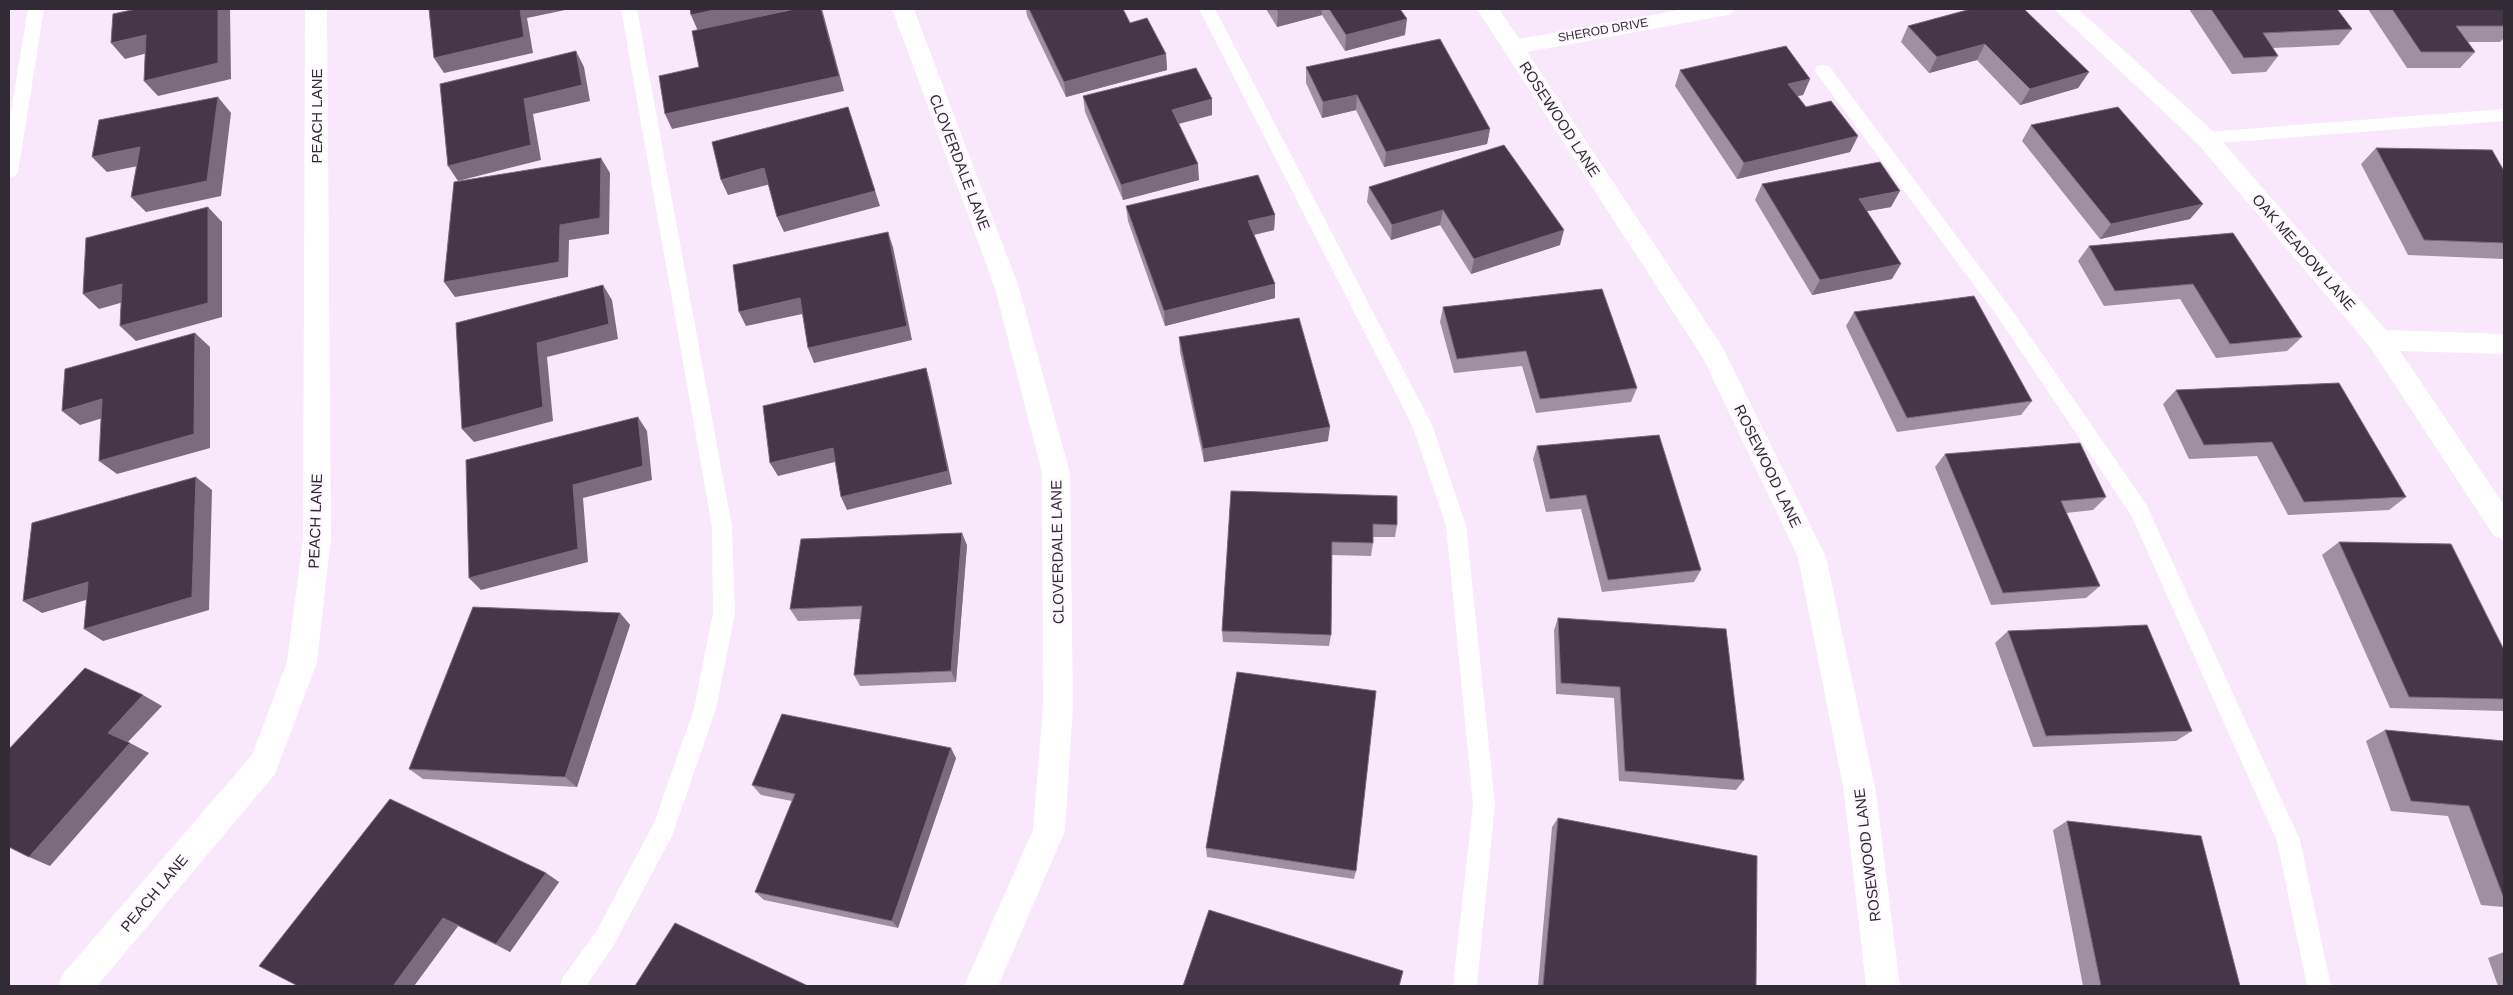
<svg xmlns="http://www.w3.org/2000/svg" width="2513" height="995" font-family="Arial,sans-serif">
  <style>
    .lines { fill: none; stroke-linecap: round; stroke-linejoin: round }
    .lane { fill: #fff; fill-rule: evenodd }
    .street { fill: #fff; fill-rule: evenodd }
    .wall { fill: #a08ea3 }
    .shaded-wall { fill: #7c6a7f }
    .building { fill: #47354a; stroke: #7c6a7f }
    .labels { text-anchor: middle; dominant-baseline: central; stroke-width: 5; stroke-linejoin: round; paint-order: stroke }
    .far-street-label { font-size: 12px; fill: #322a34; stroke: #fef9ff }
    .street-label { font-size: 15px; fill: #322a34; stroke: #fef9ff }
  </style>
  <rect width="100%" height="100%" fill="#f9e7fc"/>
  <g class="lines">
    <path class="lane" d="M 28,9 L 44,9 L 18,172 L 15,176 L 9,178 L 9,123 Z
      M 621,9 L 637,9 L 732,527 L 735,613 L 716,709 L 672,836 L 612,948 L 586,986 L 560,986 L 563,977 L 596,932 L 654,823 L 694,709 L 713,613 L 712,527 Z
      M 1199,9 L 1215,9 L 1432,425 L 1466,525 L 1495,804 L 1477,986 L 1453,986 L 1473,804 L 1446,525 L 1412,425 Z
      M 1823,65 L 1829,66 L 2012,310 L 2146,504 L 2300,840 L 2331,986 L 2307,986 L 2277,841 L 2131,515 L 2000,320 L 1817,74 L 1815,70 L 1817,66 Z
      M 2504,109 L 2504,121 L 2206,144 L 2200,142 L 2198,138 L 2200,134 L 2206,132 Z"/>
    <path class="street" d="M 305,9 L 327,9 L 331,538 L 317,662 L 275,774 L 97,986 L 58,986 L 63,974 L 252,755 L 287,662 L 303,538 Z
      M 892,9 L 914,9 L 1019,288 L 1070,473 L 1073,707 L 1065,831 L 998,986 L 964,986 L 1033,830 L 1043,707 L 1042,473 L 995,288 Z
      M 1477,9 L 1499,9 L 1519,39 L 1685,9 L 1734,9 L 1731,14 L 1723,16 L 1527,52 L 1722,346 L 1826,557 L 1876,792 L 1900,986 L 1866,986 L 1844,792 L 1798,557 L 1703,358 Z
      M 2054,9 L 2078,9 L 2214,132 L 2386,330 L 2504,334 L 2504,354 L 2400,351 L 2504,505 L 2504,540 L 2494,536 L 2370,347 L 2198,144 Z"/>
  </g>
  <path class="wall" d="M 1026,9 L 1130,23 L 1166,54 L 1167,70 L 1066,97 L 1027,16 Z
    M 1266,9 L 1400,9 L 1405,35 L 1345,51 L 1322,15 L 1277,27 Z
    M 1971,9 L 2089,72 L 2078,88 L 2020,105 L 1977,60 L 1929,73 L 1901,42 L 1908,26 Z
    M 2189,9 L 2337,9 L 2352,29 L 2339,45 L 2273,48 L 2278,56 L 2266,72 L 2232,74 Z
    M 2368,9 L 2503,9 L 2504,10 L 2504,38 L 2500,42 L 2468,42 L 2475,52 L 2460,68 L 2407,68 Z
    M 1306,67 L 1490,129 L 1487,144 L 1384,167 L 1356,110 L 1322,118 L 1306,83 Z
    M 1680,70 L 1810,79 L 1803,95 L 1797,96 L 1806,107 L 1858,136 L 1850,152 L 1737,179 L 1675,86 Z
    M 1083,96 L 1212,115 L 1179,124 L 1199,180 L 1123,200 L 1085,112 Z
    M 2031,125 L 2203,204 L 2190,219 L 2100,239 L 2022,141 Z
    M 2376,148 L 2504,171 L 2504,259 L 2408,255 L 2361,164 Z
    M 1762,184 L 1891,207 L 1867,211 L 1892,279 L 1812,295 L 1755,200 Z
    M 1369,187 L 1560,245 L 1471,274 L 1440,225 L 1391,240 L 1367,202 Z
    M 1126,206 L 1275,215 L 1274,230 L 1254,235 L 1275,284 L 1275,298 L 1165,326 L 1128,221 Z
    M 2233,233 L 2302,337 L 2287,351 L 2216,358 L 2180,299 L 2104,306 L 2078,261 L 2089,246 Z
    M 1443,307 L 1637,388 L 1631,402 L 1536,413 L 1522,366 L 1454,373 L 1440,322 Z
    M 1854,312 L 2032,401 L 2021,415 L 1897,432 L 1846,326 Z
    M 1179,337 L 1328,441 L 1204,462 L 1180,352 Z
    M 2176,390 L 2406,497 L 2389,510 L 2288,515 L 2257,456 L 2189,459 L 2163,404 Z
    M 1537,446 L 1701,570 L 1694,582 L 1602,592 L 1581,509 L 1546,512 L 1533,459 Z
    M 1945,454 L 2106,497 L 2093,510 L 2066,513 L 2100,586 L 2086,598 L 1991,605 L 1935,467 Z
    M 1231,491 L 1397,525 L 1395,537 L 1373,537 L 1373,543 L 1371,556 L 1332,555 L 1331,635 L 1329,646 L 1223,642 L 1222,631 Z
    M 2339,542 L 2504,650 L 2504,711 L 2390,708 L 2322,555 Z
    M 967,545 L 956,682 L 860,686 L 854,675 L 860,619 L 798,621 L 790,609 Z
    M 620,613 L 630,625 L 577,787 L 423,779 L 409,769 Z
    M 1558,618 L 1744,780 L 1736,790 L 1619,781 L 1614,698 L 1556,694 L 1554,630 Z
    M 2008,631 L 2192,731 L 2176,741 L 2033,747 L 1995,643 Z
    M 2385,730 L 2504,741 L 2504,907 L 2481,905 L 2448,816 L 2391,811 L 2366,741 Z
    M 956,758 L 898,928 L 764,900 L 755,892 L 792,801 L 761,795 L 752,785 Z
    M 1558,818 L 1756,986 L 1538,986 L 1552,827 Z
    M 2067,821 L 2240,986 L 2083,986 L 2053,830 Z
    M 1206,848 L 1356,871 L 1354,879 L 1207,857 Z
    M 546,873 L 559,882 L 510,952 L 458,926 L 414,986 L 298,986 Z
    M 2504,952 L 2504,986 L 2498,986 L 2488,958 Z"/>
  <path class="shaded-wall" d="M 218,9 L 230,9 L 231,79 L 158,96 L 144,81 Z
    M 520,9 L 570,9 L 527,18 L 533,53 L 444,73 L 434,58 Z
    M 719,9 L 793,9 L 698,31 L 691,15 Z
    M 822,9 L 844,91 L 672,129 L 665,114 Z
    M 1286,9 L 1322,9 L 1322,15 L 1277,27 L 1278,11 Z
    M 1407,19 L 1405,35 L 1345,51 L 1346,35 Z
    M 146,35 L 159,50 L 125,59 L 111,43 Z
    M 1985,44 L 1977,60 L 1929,73 L 1937,57 Z
    M 576,51 L 584,67 L 590,101 L 533,114 L 541,160 L 458,181 L 448,166 L 524,99 Z
    M 1166,54 L 1167,70 L 1066,97 L 1064,82 Z
    M 2089,72 L 2078,88 L 2020,105 L 2030,89 Z
    M 1810,79 L 1803,95 L 1782,99 L 1788,84 Z
    M 1357,95 L 1356,110 L 1322,118 L 1323,102 Z
    M 218,97 L 231,113 L 221,196 L 146,212 L 131,197 Z
    M 1212,99 L 1212,115 L 1173,125 L 1172,110 Z
    M 848,107 L 880,206 L 784,232 L 777,217 Z
    M 1490,129 L 1487,144 L 1384,167 L 1386,152 Z
    M 1858,136 L 1850,152 L 1737,179 L 1744,163 Z
    M 140,147 L 154,163 L 107,172 L 92,157 Z
    M 601,158 L 610,173 L 609,234 L 569,240 L 568,277 L 455,297 L 444,282 L 560,225 Z
    M 1198,164 L 1199,180 L 1123,200 L 1121,185 Z
    M 764,168 L 771,184 L 728,195 L 721,180 Z
    M 1900,191 L 1891,207 L 1851,214 L 1859,199 Z
    M 2203,204 L 2190,219 L 2100,239 L 2111,224 Z
    M 208,207 L 222,222 L 222,317 L 136,341 L 120,326 Z
    M 1443,210 L 1440,225 L 1391,240 L 1392,225 Z
    M 1275,215 L 1274,230 L 1248,236 L 1248,221 Z
    M 1564,230 L 1560,245 L 1471,274 L 1474,259 Z
    M 888,232 L 893,247 L 912,340 L 814,363 L 808,348 Z
    M 1901,264 L 1892,279 L 1812,295 L 1820,280 Z
    M 122,284 L 138,298 L 99,309 L 83,294 Z
    M 1275,284 L 1275,298 L 1165,326 L 1164,311 Z
    M 603,285 L 612,300 L 618,339 L 547,357 L 553,421 L 474,442 L 462,429 L 537,343 Z
    M 800,298 L 807,313 L 746,326 L 739,312 Z
    M 195,333 L 210,347 L 210,448 L 117,474 L 99,461 Z
    M 926,368 L 930,382 L 952,484 L 847,510 L 841,497 Z
    M 102,399 L 119,413 L 80,425 L 62,411 Z
    M 638,417 L 647,431 L 652,480 L 583,498 L 588,562 L 481,590 L 469,578 L 573,485 Z
    M 1330,427 L 1328,441 L 1204,462 L 1203,449 Z
    M 833,448 L 839,461 L 778,476 L 770,463 Z
    M 196,477 L 212,490 L 209,610 L 103,641 L 84,629 Z
    M 962,533 L 967,545 L 956,682 L 951,671 Z
    M 88,582 L 106,594 L 42,613 L 23,601 Z
    M 620,613 L 630,625 L 577,787 L 565,777 Z
    M 143,695 L 162,706 L 127,743 L 108,733 Z
    M 130,743 L 149,753 L 50,866 L 29,857 Z
    M 951,748 L 956,758 L 898,928 L 892,921 Z
    M 546,873 L 559,882 L 510,952 L 496,944 Z
    M 443,918 L 458,926 L 414,986 L 393,986 Z"/>
  <path class="building" d="M 136,9 L 218,9 L 218,63 L 144,81 L 146,35 L 111,43 L 113,14 Z
    M 429,9 L 520,9 L 524,37 L 434,58 Z
    M 690,9 L 719,9 L 691,15 Z
    M 795,9 L 821,9 L 839,76 L 665,114 L 659,76 L 699,67 L 692,31 Z
    M 1029,9 L 1123,9 L 1130,23 L 1147,18 L 1166,54 L 1064,82 Z
    M 1276,9 L 1286,9 L 1278,11 Z
    M 1329,9 L 1400,9 L 1407,19 L 1346,35 Z
    M 1971,9 L 2024,9 L 2089,72 L 2030,89 L 1985,44 L 1937,57 L 1908,26 Z
    M 2211,9 L 2337,9 L 2352,29 L 2263,33 L 2278,56 L 2244,58 Z
    M 2392,9 L 2503,9 L 2504,10 L 2504,26 L 2456,26 L 2475,52 L 2421,52 Z
    M 1440,39 L 1490,129 L 1386,152 L 1357,95 L 1323,102 L 1306,67 Z
    M 1786,46 L 1810,79 L 1788,84 L 1806,107 L 1831,101 L 1858,136 L 1744,163 L 1680,70 Z
    M 576,51 L 582,85 L 524,99 L 531,145 L 448,166 L 440,84 Z
    M 1196,68 L 1212,99 L 1172,110 L 1198,164 L 1121,185 L 1083,96 Z
    M 218,97 L 207,181 L 131,197 L 140,147 L 92,157 L 99,120 Z
    M 848,107 L 875,191 L 777,217 L 764,168 L 721,180 L 712,142 Z
    M 2118,107 L 2203,204 L 2111,224 L 2031,125 Z
    M 1504,145 L 1564,230 L 1474,259 L 1443,210 L 1392,225 L 1369,187 Z
    M 2376,148 L 2492,150 L 2504,171 L 2504,243 L 2424,240 Z
    M 601,158 L 600,218 L 560,225 L 559,262 L 444,282 L 454,182 Z
    M 1880,162 L 1900,191 L 1859,199 L 1901,264 L 1820,280 L 1762,184 Z
    M 1258,175 L 1275,215 L 1248,221 L 1275,284 L 1164,311 L 1126,206 Z
    M 208,207 L 208,303 L 120,326 L 122,284 L 83,294 L 86,238 Z
    M 888,232 L 907,326 L 808,348 L 800,298 L 739,312 L 733,265 Z
    M 2233,233 L 2302,337 L 2230,344 L 2193,284 L 2115,291 L 2089,246 Z
    M 603,285 L 609,324 L 537,343 L 543,407 L 462,429 L 456,323 Z
    M 1602,289 L 1637,388 L 1540,399 L 1526,351 L 1457,359 L 1443,307 Z
    M 1974,296 L 2032,401 L 1907,418 L 1854,312 Z
    M 1299,318 L 1330,427 L 1203,449 L 1179,337 Z
    M 195,333 L 194,434 L 99,461 L 102,399 L 62,411 L 65,369 Z
    M 926,368 L 948,471 L 841,497 L 833,448 L 770,463 L 763,406 Z
    M 2339,383 L 2406,497 L 2304,502 L 2272,442 L 2204,445 L 2176,390 Z
    M 638,417 L 643,466 L 573,485 L 578,549 L 469,578 L 466,460 Z
    M 1659,435 L 1701,570 L 1608,580 L 1586,495 L 1550,499 L 1537,446 Z
    M 2080,443 L 2106,497 L 2061,501 L 2100,586 L 2003,593 L 1945,454 Z
    M 196,477 L 192,597 L 84,629 L 88,582 L 23,601 L 32,523 Z
    M 1231,491 L 1397,496 L 1397,525 L 1373,524 L 1373,543 L 1332,542 L 1331,635 L 1222,631 Z
    M 962,533 L 951,671 L 854,675 L 862,606 L 790,609 L 801,539 Z
    M 2339,542 L 2451,544 L 2504,650 L 2504,699 L 2409,697 Z
    M 473,607 L 620,613 L 565,777 L 409,769 Z
    M 1558,618 L 1726,629 L 1744,780 L 1625,771 L 1620,687 L 1561,683 Z
    M 2147,625 L 2192,731 L 2046,736 L 2008,631 Z
    M 85,668 L 143,695 L 108,733 L 130,743 L 29,857 L 9,847 L 9,749 Z
    M 1237,672 L 1376,691 L 1356,871 L 1206,848 Z
    M 782,714 L 951,748 L 892,921 L 755,892 L 795,794 L 752,785 Z
    M 2385,730 L 2504,741 L 2504,897 L 2503,896 L 2469,806 L 2411,801 Z
    M 390,799 L 546,873 L 496,944 L 443,918 L 393,986 L 298,986 L 259,966 Z
    M 1558,818 L 1757,856 L 1756,986 L 1543,986 Z
    M 2067,821 L 2201,836 L 2240,986 L 2101,986 Z
    M 1209,910 L 1403,971 L 1399,986 L 1183,986 Z
    M 675,923 L 808,986 L 635,986 Z"/>
  <g class="labels">
    <g class="far-street-label">
      <text transform="translate(1603 30) rotate(-10)">SHEROD DRIVE</text>
    </g>
    <g class="street-label">
      <text transform="translate(316 116) rotate(-90)">PEACH LANE</text>
      <text transform="translate(1560 119) rotate(57)">ROSEWOOD LANE</text>
      <text transform="translate(960 162) rotate(69)">CLOVERDALE LANE</text>
      <text transform="translate(2304 252) rotate(49)">OAK MEADOW LANE</text>
      <text transform="translate(1768 466) rotate(64)">ROSEWOOD LANE</text>
      <text transform="translate(315 521) rotate(-88)">PEACH LANE</text>
      <text transform="translate(1057 552) rotate(-91)">CLOVERDALE LANE</text>
      <text transform="translate(1867 855) rotate(-97)">ROSEWOOD LANE</text>
      <text transform="translate(154 893) rotate(-50)">PEACH LANE</text>
    </g>
  </g>
  <rect width="2513" height="995" fill="none" stroke="#322a34" stroke-width="20"/>
</svg>
